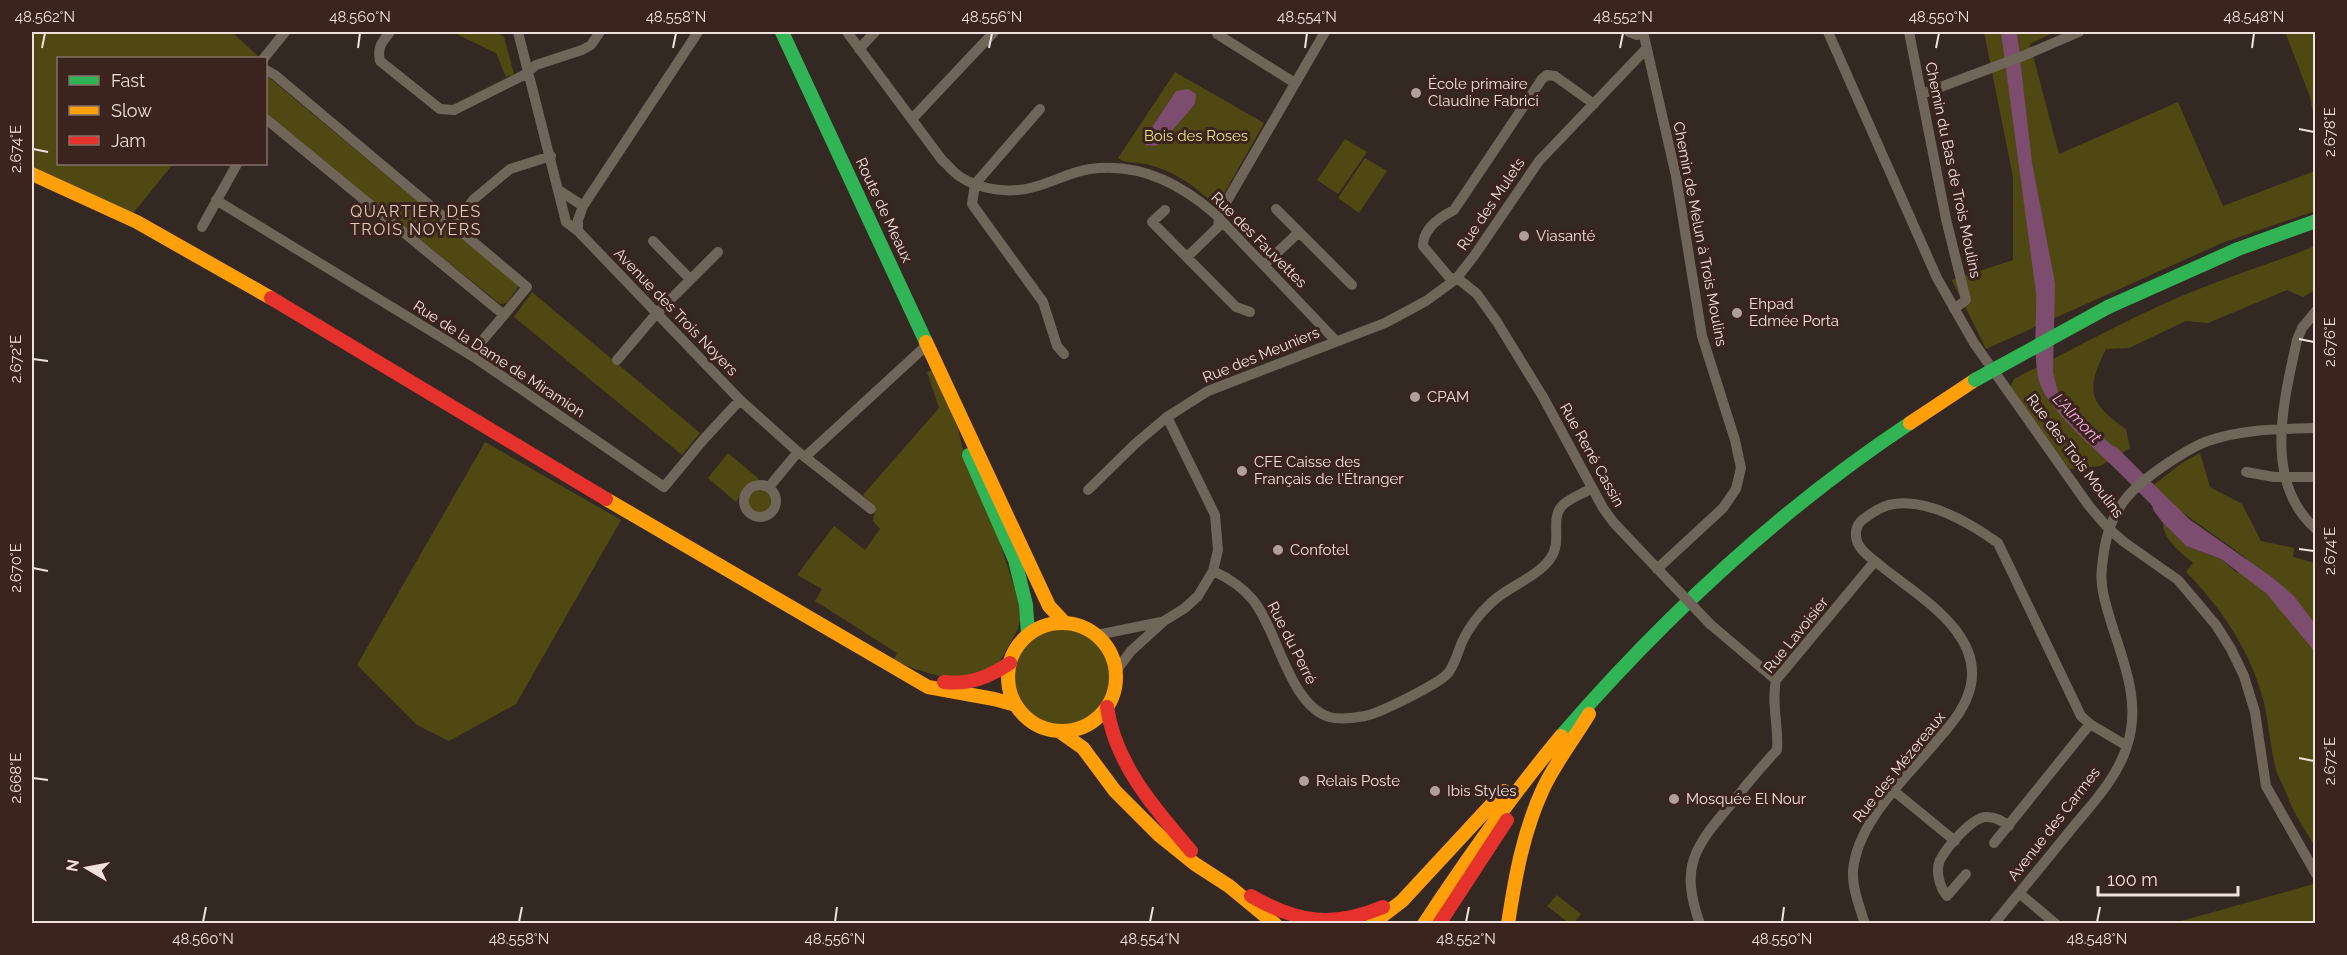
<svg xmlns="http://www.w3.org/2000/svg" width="2347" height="955" font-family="Raleway,sans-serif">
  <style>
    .green { fill: #4f4812 }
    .water { fill: #7c4d6f }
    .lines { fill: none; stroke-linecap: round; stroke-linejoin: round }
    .river { stroke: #7c4d6f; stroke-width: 16 }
    .street { stroke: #706559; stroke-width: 10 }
    .fast { stroke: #30b455; stroke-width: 14 }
    .slow { stroke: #ff9f0a; stroke-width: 14 }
    .jam { stroke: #e5322d; stroke-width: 14 }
    .street-bridge { stroke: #706559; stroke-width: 10 }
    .fast-bridge { stroke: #30b455; stroke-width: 14 }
    .ticks { fill: none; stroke: #f1e1dc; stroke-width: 2 }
    .poi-dot { fill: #afa09b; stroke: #3a241d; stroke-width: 2 }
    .labels { text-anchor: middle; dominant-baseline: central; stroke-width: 6; stroke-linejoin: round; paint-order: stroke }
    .poi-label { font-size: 15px; fill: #f1e1dc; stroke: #3a241d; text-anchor: start }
    .park-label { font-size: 15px; fill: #ede488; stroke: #3a241d }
    .street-label { font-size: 15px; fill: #f1e1dc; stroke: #3a241d }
    .neighbourhood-label { font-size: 16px; letter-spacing: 1.5px; fill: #e6c9be; stroke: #3a241d }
    .water-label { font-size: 16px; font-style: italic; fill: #f3a7de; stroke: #3a241d }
    .neatline { fill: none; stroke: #f1e1dc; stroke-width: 2 }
    .ticks-label { font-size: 15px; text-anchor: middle; fill: #f1e1dc }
  </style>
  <rect width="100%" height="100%" fill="#342823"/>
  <path class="green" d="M 32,32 L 232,32 L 259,57 L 58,58 L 58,164 L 173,164 L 130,217 L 32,171 Z
    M 452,32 L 497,32 L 504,37 L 514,74 L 506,77 L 496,53 Z
    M 1984,32 L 2055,32 L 2030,44 L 2059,154 L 2178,102 L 2223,206 L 2315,171 L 2315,211 L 2222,243 L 1986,349 L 1952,280 L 2013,260 L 2013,177 Z
    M 2285,32 L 2315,32 L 2315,124 L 2310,97 Z
    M 1175,72 L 1264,123 L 1220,201 L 1213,203 C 1194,185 1172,170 1146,164 C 1136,162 1127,164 1118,158 Z
    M 266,75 L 519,286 L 507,303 L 500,304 L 266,115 Z
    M 1345,139 L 1367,152 L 1338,194 L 1317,180 Z
    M 1365,158 L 1387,171 L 1359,213 L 1338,198 Z
    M 2315,246 L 2315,290 L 2303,297 L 2287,290 L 2208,323 L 2186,321 L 2129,348 L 2106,349 C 2085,391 2089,403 2126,429 L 2130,448 L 2100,466 L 2070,469 L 2010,388 L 2014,379 C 2076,348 2139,312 2204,287 C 2241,272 2279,261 2315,246 Z
    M 532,292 L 700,433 L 682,455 L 514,317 Z
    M 934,369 L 958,429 L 962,446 L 993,522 L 1015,589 L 1021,616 L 1018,629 L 1000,661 L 987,672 L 965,678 L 942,677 L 915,669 L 893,660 L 897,653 L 815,601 L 822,589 L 797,575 L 834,526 L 865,550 L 880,529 L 873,521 L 876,507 L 863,495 L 939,408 L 927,372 Z
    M 485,442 L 621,520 L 516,704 L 449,741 L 417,725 L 357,665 Z
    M 728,453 L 759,479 L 747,485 L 736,502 L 708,478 Z
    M 2200,453 L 2210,487 L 2242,504 L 2261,541 L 2294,548 L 2293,557 L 2315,563 L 2315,847 C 2305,829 2293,813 2287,795 C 2284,786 2278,778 2276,769 C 2269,744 2269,717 2261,692 C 2248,648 2219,605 2186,572 L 2193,563 C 2181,553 2163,539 2163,523 L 2186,546 L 2221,559 L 2237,573 L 2247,559 C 2215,534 2181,514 2151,487 L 2182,463 Z
    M747 501a12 12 0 1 1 24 0a12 12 0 1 1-24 0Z
    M1014 677a48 48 0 1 1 96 0a48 48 0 1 1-96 0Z
    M 2314,884 L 2315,923 L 2174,923 Z
    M 1557,895 L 1581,914 L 1574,923 L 1569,923 L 1547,906 Z"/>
  <path class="water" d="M 2001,32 L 2017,32 L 2032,163 L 2055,283 L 2053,373 L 2058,392 L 2093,429 L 2114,447 L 2128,466 L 2125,473 L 2116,469 C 2094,448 2043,406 2038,377 C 2033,349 2037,322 2036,293 Z
    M 1188,89 L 1196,94 L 1195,104 L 1164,140 L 1156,146 L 1145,145 L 1145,138 L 1176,91 Z
    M 2158,493 L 2175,505 L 2189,519 L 2273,578 L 2294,596 L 2315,624 L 2315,652 L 2266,593 L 2221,559 L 2186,546 L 2163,523 L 2154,511 L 2150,500 Z"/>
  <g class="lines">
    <path class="river" d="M 2112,454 L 2170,512"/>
    <path class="street" d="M 390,32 C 382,42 377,47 380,61 L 440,109 L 454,110 L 524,75 L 536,65 L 582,50 L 591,45 L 600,32
      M 518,32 L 566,222 L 578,231 L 740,400 L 798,452 L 805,457 L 928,344
      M 847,32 L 942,160 C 948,165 953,172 959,176 C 979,190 1011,194 1034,187 C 1053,182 1070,172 1090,169 C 1139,162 1180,183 1215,214 L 1336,341
      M 1629,32 L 1637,35
      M 1828,32 L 1937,278 L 1974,343 L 2089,506 L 2108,528 L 2124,542 L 2178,580 L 2216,625 L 2231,649 L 2244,676 L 2255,712 L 2266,786 L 2316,874
      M 1909,32 L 1946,219 L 1966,300 L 1954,309
      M 1217,34 L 1295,83
      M 1644,36 L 1676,176 L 1702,336 L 1735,440 L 1741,468 L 1736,489 L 1723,508 L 1657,569
      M 859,49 L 875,32
      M 264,58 L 285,32
      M 266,70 L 275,75 L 527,287 L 504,315 L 266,119
      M 1922,94 L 2023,56 L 2079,32
      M 1594,104 L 1555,76 L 1547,75 L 1542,79 L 1454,210 C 1440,217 1423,229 1423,246 L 1449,277 L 1461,281 L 1477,294 L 1497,322 L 1543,397 L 1603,508 L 1614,523 L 1670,582
      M 912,119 L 994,32
      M 975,184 L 972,204 L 1043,302 L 1057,346 L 1064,354
      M 975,184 L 1040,109
      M 560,191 L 583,206
      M 216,200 L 477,359 L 664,487 L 703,440 L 740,400
      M 1276,209 L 1352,285
      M 1165,210 L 1152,222 L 1236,307 L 1250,312
      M 454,224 L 474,199 L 510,169 L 551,156
      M 202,227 L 237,164
      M 578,231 L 578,220 L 583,206 L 698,32
      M 653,241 L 690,279
      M 1187,257 L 1218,227 L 1219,219 L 1224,206 L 1325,32
      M 1264,265 L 1299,232
      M 2316,311 L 2302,328 L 2297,340 C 2284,400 2262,482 2316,529
      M 470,355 L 504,315
      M 617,360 L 656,314 L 718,252
      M 805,457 L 871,509
      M 2246,472 L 2274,477 L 2316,477
      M744 501a16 16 0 1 1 32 0a16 16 0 1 1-32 0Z
      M 769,487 L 798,452
      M 1088,490 L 1135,444 L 1167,417 L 1208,391 L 1385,323 L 1426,301 L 1456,279 L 1474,256 L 1539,161 L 1646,49
      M 1213,571 C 1229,578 1242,587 1253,600 C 1278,631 1289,704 1329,717 C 1340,720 1354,718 1365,716 C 1380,713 1441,683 1449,672 C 1455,663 1458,652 1462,642 C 1469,627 1480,613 1492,602 C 1509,586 1536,578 1550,559 C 1563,542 1550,521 1561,507 C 1568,498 1583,494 1592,488
      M 1710,624 L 1776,680
      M 1097,635 L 1161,622
      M 1116,671 L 1131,651 L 1164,621 L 1185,608 L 1198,596 L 1213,571 L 1218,550 L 1215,515 L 1167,417
      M 1894,791 L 1955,841
      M 1994,843 L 2090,724
      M 1966,874 L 1947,896 C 1940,888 1935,871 1940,860 C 1947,847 1973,816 1987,817 C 1996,817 2002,821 2009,826
      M 2019,893 L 2056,924
      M 1700,924 C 1679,865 1695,847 1732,803 C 1746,785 1761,767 1777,750 C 1779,727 1771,704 1776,680 L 1875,561
      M 1865,924 C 1860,908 1852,888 1853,871 C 1857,822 1905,779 1935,743 C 1948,728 1961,714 1968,695 C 1990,636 1919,597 1881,566 C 1873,560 1860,551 1857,541 C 1854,531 1857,523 1865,518 C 1873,512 1884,505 1894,504 C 1929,499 1970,523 1998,543 L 2081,716 L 2090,724 L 2127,746
      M 1994,924 C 2019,893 2044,863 2069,832 C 2090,806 2117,779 2127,746 C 2145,692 2113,643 2103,592 C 2100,578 2102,565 2104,551 C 2111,507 2132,487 2168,463 C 2180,455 2194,446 2208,441 C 2243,429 2279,429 2316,428"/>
    <path class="fast" d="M 782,32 L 926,342
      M 2108,307 L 2238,249 L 2316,221
      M 969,455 L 1015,560 L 1026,605 L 1028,634
      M 1561,736 C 1663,618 1779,510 1910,423"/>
    <path class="slow" d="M 32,174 L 137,222 L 271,298
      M 926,342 L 1049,606 L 1064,622
      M 1910,423 L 1975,380
      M 606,499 L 928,687 L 994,699 L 1016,705
      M1008 677a54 54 0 1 1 108 0a54 54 0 1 1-108 0Z
      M 1059,731 L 1083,748 L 1115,791 L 1159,835 L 1195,864 L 1229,886 L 1275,924
      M 1372,924 L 1402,901 L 1504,791
      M 1424,924 C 1467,859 1511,796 1561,736
      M 1508,924 C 1515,878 1523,832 1543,789 C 1555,763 1574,739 1589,714"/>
    <path class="jam" d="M 271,298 L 606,499
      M 944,682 C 970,685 989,677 1010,663
      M 1107,707 C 1115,764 1155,809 1191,851
      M 1251,896 C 1298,923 1333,928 1383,907
      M 1439,924 L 1507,820"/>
    <path class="street-bridge" d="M 1670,582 L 1710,624"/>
    <path class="fast-bridge" d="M 1975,380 L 2108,307"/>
  </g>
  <path class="ticks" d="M 42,48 L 45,33M 358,48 L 360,33M 673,48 L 676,33M 989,48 L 992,33M 1305,48 L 1307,33M 1620,48 L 1623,33M 1936,48 L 1939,33M 2252,48 L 2254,33M 2299,129 L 2314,132M 33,149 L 48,152M 2299,339 L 2314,342M 33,359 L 48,361M 2299,549 L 2314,551M 33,568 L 48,571M 2299,758 L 2314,761M 33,778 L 48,780M 203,922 L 206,907M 519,922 L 522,907M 835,922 L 837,907M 1150,922 L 1153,907M 1466,922 L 1469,907M 1782,922 L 1784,907M 2097,922 L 2100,907"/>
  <g class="poi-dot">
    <circle cx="1416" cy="93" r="6"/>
    <circle cx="1524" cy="236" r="6"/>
    <circle cx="1737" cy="313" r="6"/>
    <circle cx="1415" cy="397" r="6"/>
    <circle cx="1242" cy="471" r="6"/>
    <circle cx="1278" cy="550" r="6"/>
    <circle cx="1304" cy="781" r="6"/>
    <circle cx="1435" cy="791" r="6"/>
    <circle cx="1674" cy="799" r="6"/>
  </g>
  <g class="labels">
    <g class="poi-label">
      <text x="1428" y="84">École primaire<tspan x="1428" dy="17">Claudine Fabrici</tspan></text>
      <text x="1536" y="236">Viasanté</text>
      <text x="1749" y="304">Ehpad<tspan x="1749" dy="17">Edmée Porta</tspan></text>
      <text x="1427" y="397">CPAM</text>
      <text x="1254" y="462">CFE Caisse des<tspan x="1254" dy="17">Français de l'Étranger</tspan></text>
      <text x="1290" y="550">Confotel</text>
      <text x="1316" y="781">Relais Poste</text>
      <text x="1447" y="791">Ibis Styles</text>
      <text x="1686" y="799">Mosquée El Nour</text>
    </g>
    <g class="park-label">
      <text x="1196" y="136">Bois des Roses</text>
    </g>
    <g class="street-label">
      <text transform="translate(1953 170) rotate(78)">Chemin du Bas de Trois Moulins</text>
      <text transform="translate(1491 204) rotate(-56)">Rue des Mulets</text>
      <text transform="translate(884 210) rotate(65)">Route de Meaux</text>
      <text transform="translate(1700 234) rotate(79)">Chemin de Melun à Trois Moulins</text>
      <text transform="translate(1259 240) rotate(45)">Rue des Fauvettes</text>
      <text transform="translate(676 312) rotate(46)">Avenue des Trois Noyers</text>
      <text transform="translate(1261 355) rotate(-22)">Rue des Meuniers</text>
      <text transform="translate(499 359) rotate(33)">Rue de la Dame de Miramion</text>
      <text transform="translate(1592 455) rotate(61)">Rue René Cassin</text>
      <text transform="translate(2075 456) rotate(53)">Rue des Trois Moulins</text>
      <text transform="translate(1796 635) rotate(-51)">Rue Lavoisier</text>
      <text transform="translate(1292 643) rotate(63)">Rue du Perré</text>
      <text transform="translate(1899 767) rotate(-51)">Rue des Mézereaux</text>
      <text transform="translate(2054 824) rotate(-52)">Avenue des Carmes</text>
    </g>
    <g class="neighbourhood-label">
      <text x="416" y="211">QUARTIER DES<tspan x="416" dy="18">TROIS NOYERS</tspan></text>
    </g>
    <g class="water-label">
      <text transform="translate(2077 418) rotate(46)">L'Almont</text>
    </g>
  </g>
  <rect width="2347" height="955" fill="none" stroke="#3a241d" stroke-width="66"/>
  <rect x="57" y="57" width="210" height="108" fill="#3a241d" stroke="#837069" stroke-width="1.5"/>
  <rect x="69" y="76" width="30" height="9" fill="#30b455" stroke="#837069" stroke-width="1.5"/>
  <text x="111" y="87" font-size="18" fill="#f1e1dc">Fast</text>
  <rect x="69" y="106" width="30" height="9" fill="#ff9f0a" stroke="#837069" stroke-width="1.5"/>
  <text x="111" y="117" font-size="18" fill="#f1e1dc">Slow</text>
  <rect x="69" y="136" width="30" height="9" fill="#e5322d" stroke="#837069" stroke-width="1.5"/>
  <text x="111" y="147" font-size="18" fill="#f1e1dc">Jam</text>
  <g transform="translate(87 868) rotate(280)" stroke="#3a241d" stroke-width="4.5" paint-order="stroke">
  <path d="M0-4.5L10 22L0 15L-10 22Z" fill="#f1e1dc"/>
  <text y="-9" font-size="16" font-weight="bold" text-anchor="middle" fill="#f1e1dc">N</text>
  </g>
  <path d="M2098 886v9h140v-9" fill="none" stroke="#f1e1dc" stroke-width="3"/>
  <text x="2107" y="886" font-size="18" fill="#f1e1dc" stroke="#3a241d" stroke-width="4.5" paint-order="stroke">100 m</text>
  <rect x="33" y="33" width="2281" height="889" class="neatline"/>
  <g class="ticks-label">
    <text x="45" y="22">48.562°N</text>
    <text x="360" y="22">48.560°N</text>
    <text x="676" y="22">48.558°N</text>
    <text x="992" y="22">48.556°N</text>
    <text x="1307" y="22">48.554°N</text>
    <text x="1623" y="22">48.552°N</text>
    <text x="1939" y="22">48.550°N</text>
    <text x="2254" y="22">48.548°N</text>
    <text transform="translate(2330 132) rotate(-90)" y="5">2.678°E</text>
    <text transform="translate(16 149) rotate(-90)" y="5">2.674°E</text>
    <text transform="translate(2330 342) rotate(-90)" y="5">2.676°E</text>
    <text transform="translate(16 359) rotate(-90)" y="5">2.672°E</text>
    <text transform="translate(2330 551) rotate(-90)" y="5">2.674°E</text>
    <text transform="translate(16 568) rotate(-90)" y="5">2.670°E</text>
    <text transform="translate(2330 761) rotate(-90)" y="5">2.672°E</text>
    <text transform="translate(16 778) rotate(-90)" y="5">2.668°E</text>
    <text x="203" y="944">48.560°N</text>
    <text x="519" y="944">48.558°N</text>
    <text x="835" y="944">48.556°N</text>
    <text x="1150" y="944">48.554°N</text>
    <text x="1466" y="944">48.552°N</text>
    <text x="1782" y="944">48.550°N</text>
    <text x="2097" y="944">48.548°N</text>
  </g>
</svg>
